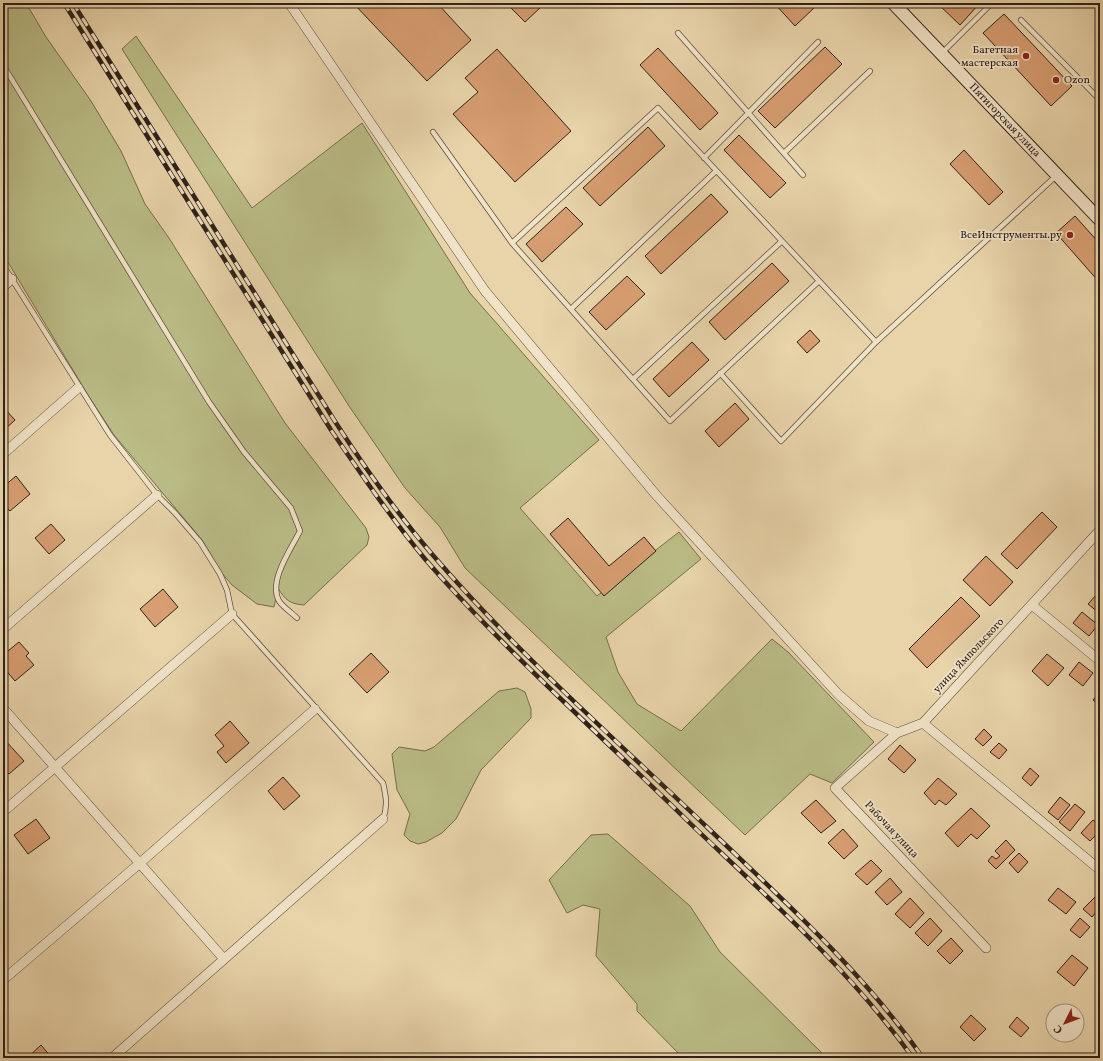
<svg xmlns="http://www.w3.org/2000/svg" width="1103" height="1061" font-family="Vollkorn,serif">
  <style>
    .green { fill: #babc86; stroke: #746e50 }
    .building { fill: #d79e71; stroke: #2e211b }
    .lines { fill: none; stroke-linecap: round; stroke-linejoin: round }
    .service-casing { stroke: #5d4e3f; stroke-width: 6 }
    .minor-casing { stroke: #5d4e3f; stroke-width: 10 }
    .secondary-casing { stroke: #2e211b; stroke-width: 14 }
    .service { stroke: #f1e3c8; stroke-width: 4.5 }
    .minor { stroke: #f1e3c8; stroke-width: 9 }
    .secondary { stroke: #f1e3c8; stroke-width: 12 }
    .rail-casing { stroke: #2e211b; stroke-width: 4.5 }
    .rail { stroke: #f1e3c8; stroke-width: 3; stroke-dasharray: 9; stroke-linecap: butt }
    .poi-dot { fill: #8f2418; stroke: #f1e3c8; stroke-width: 1.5 }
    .labels { text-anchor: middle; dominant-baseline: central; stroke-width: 3.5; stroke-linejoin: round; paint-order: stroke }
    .poi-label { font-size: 11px; fill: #2e211b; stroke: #f1e3c8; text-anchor: end }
    .street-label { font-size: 11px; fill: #2e211b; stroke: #f1e3c8 }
  </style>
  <rect width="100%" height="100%" fill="#e9d4aa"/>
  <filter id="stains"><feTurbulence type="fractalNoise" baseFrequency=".005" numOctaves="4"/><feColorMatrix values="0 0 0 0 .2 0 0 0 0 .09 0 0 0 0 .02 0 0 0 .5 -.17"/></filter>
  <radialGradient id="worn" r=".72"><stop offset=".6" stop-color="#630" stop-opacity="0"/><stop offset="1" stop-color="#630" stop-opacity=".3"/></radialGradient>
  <path class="green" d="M 3,3 L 26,3 L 46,37 L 91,101 L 121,151 L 145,204 L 169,238 L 285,423 L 366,528 L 369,537 L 367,545 L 304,605 C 290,604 285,600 278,588 L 274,607 L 257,604 L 232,585 L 222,573 L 202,540 L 114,435 L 88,395 L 3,254 Z
    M 136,36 L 252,208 L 362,123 L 470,293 L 599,440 L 520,508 L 597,596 L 679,532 L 701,559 L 606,637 L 618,672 L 637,704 L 681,731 L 772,639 L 788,652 L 874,742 L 832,783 L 810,774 L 745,835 L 465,568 L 440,527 L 405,488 L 349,406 L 122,49 Z
    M 517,688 L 525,692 L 531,709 L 531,718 L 481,770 L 456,819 L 442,833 L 426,842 L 418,844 L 410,841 L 404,835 L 410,814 L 397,790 L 392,754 L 399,747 L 425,751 L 434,747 L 499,691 Z
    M 608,834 L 690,906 L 720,952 L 827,1058 L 683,1058 L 637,1011 L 637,1004 L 596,956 L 600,909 L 583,905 L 567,913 L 549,880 L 591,835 Z"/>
  <path class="building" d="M 353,3 L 437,3 L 471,40 L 427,81 Z
    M 512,3 L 539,3 L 542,6 L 525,22 L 509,6 Z
    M 774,3 L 812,3 L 815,7 L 795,26 Z
    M 937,3 L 980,3 L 960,25 Z
    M 1004,14 L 1072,86 L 1051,106 L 983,33 Z
    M 825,47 L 842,64 L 775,128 L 758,111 Z
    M 658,48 L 718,113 L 700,130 L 640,65 Z
    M 497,49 L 571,131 L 515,182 L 453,114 L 478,92 L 465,78 Z
    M 648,127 L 665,146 L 600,206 L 583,188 Z
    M 739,135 L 786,183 L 770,198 L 724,150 Z
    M 964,150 L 1003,192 L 989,205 L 950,164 Z
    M 711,194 L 728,212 L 661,274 L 645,256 Z
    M 566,207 L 583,224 L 542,262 L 526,244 Z
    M 1075,216 L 1100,244 L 1100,283 L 1056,233 Z
    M 772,263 L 789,281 L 725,340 L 709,322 Z
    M 627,276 L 645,294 L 606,330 L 589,312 Z
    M 810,330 L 820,341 L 807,353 L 797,342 Z
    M 692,342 L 709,360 L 669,397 L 653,379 Z
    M 735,403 L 749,419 L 719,447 L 705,431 Z
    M 3,407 L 15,420 L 3,431 Z
    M 16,476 L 30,494 L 10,511 L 3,504 L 3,487 Z
    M 1042,512 L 1057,527 L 1017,569 L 1001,554 Z
    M 568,518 L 609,566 L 644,537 L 656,551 L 604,596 L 550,534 Z
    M 51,524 L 65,540 L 49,554 L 35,538 Z
    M 986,556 L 1013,582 L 990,606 L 963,580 Z
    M 163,589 L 178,607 L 155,627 L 140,609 Z
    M 1097,594 L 1100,596 L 1099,613 L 1088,604 Z
    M 961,597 L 980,616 L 927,668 L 909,649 Z
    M 1082,612 L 1098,625 L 1089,636 L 1073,623 Z
    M 19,642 L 29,653 L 26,656 L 34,665 L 15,681 L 3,667 L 3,655 Z
    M 371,653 L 389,672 L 367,693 L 349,674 Z
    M 1047,654 L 1064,668 L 1048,686 L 1032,671 Z
    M 1079,662 L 1093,673 L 1083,686 L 1069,675 Z
    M 1100,692 L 1100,705 L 1093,700 Z
    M 230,721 L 249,743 L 226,763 L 217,752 L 224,746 L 215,735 Z
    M 984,729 L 992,737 L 983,746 L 975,739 Z
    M 3,738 L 24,761 L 9,774 L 3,768 Z
    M 999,743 L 1007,750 L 999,759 L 990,752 Z
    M 900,745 L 916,760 L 904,773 L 888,759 Z
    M 1030,768 L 1039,776 L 1031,786 L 1022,778 Z
    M 283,777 L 300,796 L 284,810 L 268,791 Z
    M 938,778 L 957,794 L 946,805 L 939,800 L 935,805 L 924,793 Z
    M 1060,797 L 1070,805 L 1058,820 L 1048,812 Z
    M 816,800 L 836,821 L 821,833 L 801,813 Z
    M 1075,804 L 1085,812 L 1070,831 L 1059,822 Z
    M 971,808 L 990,826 L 977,839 L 971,834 L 958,847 L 945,833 Z
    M 36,819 L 50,838 L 28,854 L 14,835 Z
    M 1093,820 L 1100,826 L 1100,831 L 1090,841 L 1081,833 Z
    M 843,829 L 858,846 L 844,859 L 828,843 Z
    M 1006,840 L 1015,850 L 996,869 L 988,861 L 992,856 L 996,859 L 1000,856 L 995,851 Z
    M 1019,853 L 1028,862 L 1018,873 L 1009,863 Z
    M 871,860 L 882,871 L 867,885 L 855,874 Z
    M 890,878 L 902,892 L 887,905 L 875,892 Z
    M 1058,888 L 1076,902 L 1066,914 L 1048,900 Z
    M 1096,896 L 1100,899 L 1100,908 L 1092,917 L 1083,909 Z
    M 910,898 L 924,913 L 910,928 L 895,914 Z
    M 930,918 L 942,931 L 928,946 L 915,933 Z
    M 1080,918 L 1090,927 L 1080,938 L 1070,930 Z
    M 951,938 L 963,951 L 950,964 L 937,951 Z
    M 1072,955 L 1088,968 L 1074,986 L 1057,972 Z
    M 971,1015 L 986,1029 L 974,1041 L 960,1027 Z
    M 1017,1017 L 1029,1028 L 1021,1037 L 1009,1027 Z
    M 41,1045 L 52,1058 L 27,1058 Z"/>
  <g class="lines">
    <defs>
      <path id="service" d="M 1021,20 L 1100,100
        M 678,33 L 803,175
        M 942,53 L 992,3
        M 3,65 L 209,402 L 244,452 L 291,508 L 300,531 C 291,549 268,581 279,601 C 283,607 292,613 297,618
        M 433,132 L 512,243
        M 784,153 L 870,71
        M 704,158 L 818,42
        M 3,265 L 110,435 L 157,495 L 175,513 L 200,542 L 220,574 L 227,590 L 232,614 L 383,783 C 386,796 388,806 383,819
        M 819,281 L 670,421 L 512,243 L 658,108 L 876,342 L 1056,176
        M 571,309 L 716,171
        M 720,373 L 781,441 L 876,342
        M 633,379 L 782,241"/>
      <path id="minor" d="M 289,3 L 485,291 L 657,496 L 838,694 L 869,721 L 897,733 L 923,723 L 1100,530
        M 3,287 L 12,279
        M 3,454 L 78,388
        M 1032,605 L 1100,661
        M 3,629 L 157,495
        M 3,708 L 224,959
        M 923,723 L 1100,870
        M 897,733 L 835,788 L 986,948
        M 3,812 L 232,614
        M 3,980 L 140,863 L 315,709
        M 112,1058 L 383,819"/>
      <g id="secondary">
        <path id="s1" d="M 893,3 L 1100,220"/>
      </g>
    </defs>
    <use href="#service" class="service-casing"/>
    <use href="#minor" class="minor-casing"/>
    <use href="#secondary" class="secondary-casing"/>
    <use href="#service" class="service"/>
    <use href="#minor" class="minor"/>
    <use href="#secondary" class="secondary"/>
    <defs>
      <path id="rail" d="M 64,3 L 331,430 C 361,474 391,518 425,559 C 468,609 516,656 563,701 C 608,744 653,787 697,830 C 773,902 852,973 913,1058
        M 73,3 L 336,423 C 365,468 396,512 431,553 C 516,652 615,739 709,829 C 784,901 863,972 923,1058"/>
    </defs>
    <use href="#rail" class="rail-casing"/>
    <use href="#rail" class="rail"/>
  </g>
  <g class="poi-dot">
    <circle cx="1026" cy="56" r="4"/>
    <circle cx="1056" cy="80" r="4"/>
    <circle cx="1070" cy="235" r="4"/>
  </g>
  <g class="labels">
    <g class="poi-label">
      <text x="1018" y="50">Багетная<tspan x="1018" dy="13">мастерская</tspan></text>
      <text x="1064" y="80" text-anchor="start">Ozon</text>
      <text x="1062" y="235">ВсеИнструменты.ру</text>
    </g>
    <g class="street-label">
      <text stroke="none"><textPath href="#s1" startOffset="162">Пятигорская улица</textPath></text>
      <text transform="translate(969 656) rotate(-47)">улица Ямпольского</text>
      <text transform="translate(891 830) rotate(47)">Рабочая улица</text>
    </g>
  </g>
  <rect width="1103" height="1061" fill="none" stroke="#e9d4aa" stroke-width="16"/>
  <rect x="4" y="4" width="1095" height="1053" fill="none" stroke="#2e211b" stroke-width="2"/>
  <rect x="8" y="8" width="1087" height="1045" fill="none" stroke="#2e211b"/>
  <g transform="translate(1065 1023) rotate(228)"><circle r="19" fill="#f1e3c8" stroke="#a39583"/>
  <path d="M0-3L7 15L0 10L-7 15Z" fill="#8f2418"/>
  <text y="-6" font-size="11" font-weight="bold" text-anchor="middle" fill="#2e211b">С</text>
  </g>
  <rect width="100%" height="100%" filter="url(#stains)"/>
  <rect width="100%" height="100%" fill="url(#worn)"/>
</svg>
